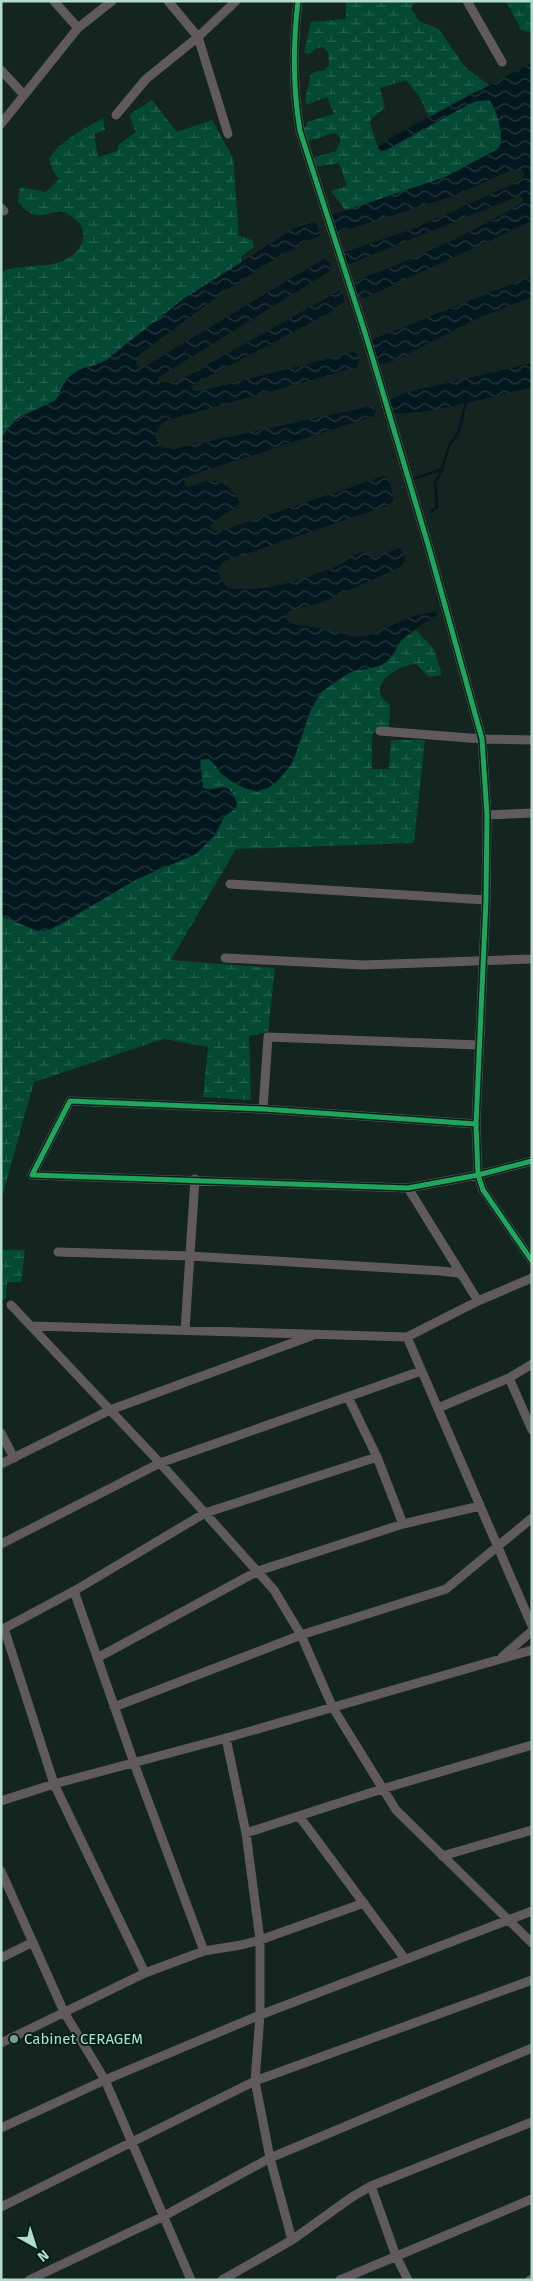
<svg xmlns="http://www.w3.org/2000/svg" width="533" height="2281" font-family="'Fira Sans',sans-serif">
  <style>
    .wetland { fill: url(#wetland-marsh) }
    .water { fill: url(#water-waves) }
    .lines { fill: none; stroke-linecap: round; stroke-linejoin: round }
    .stream { stroke: #03171e; stroke-width: 2.5 }
    .minor { stroke: #605a5f; stroke-width: 9 }
    .cycleway-casing { stroke: #042117; stroke-width: 8 }
    .cycleway { stroke: #20a55d; stroke-width: 5 }
    .poi-dot { fill: #7b9c8e; stroke: #042117; stroke-width: 2 }
    .labels { text-anchor: middle; dominant-baseline: central; stroke-width: 4; stroke-linejoin: round; paint-order: stroke }
    .poi-label { font-size: 15px; fill: #b3dcca; stroke: #042117; text-anchor: start }
  </style>
  <defs>
    <pattern id="wetland-marsh" width="20" height="14" patternUnits="userSpaceOnUse" patternTransform="scale(1.25)"><rect width="20" height="14" fill="#034934"/><path d="M1 5h8M5 5V1M11 12h8M15 12V8" fill="none" stroke="#256350"/></pattern>
    <pattern id="water-waves" width="16" height="10" patternUnits="userSpaceOnUse" patternTransform="scale(1.25)"><rect width="16" height="10" fill="#03171e"/><path d="M0 5q4-4 8 0t8 0" fill="none" stroke="#25383d"/></pattern>
  </defs>
  <rect width="100%" height="100%" fill="#14241e"/>
  <path class="wetland" d="M 346,1 L 415,1 L 411,9 L 419,21 L 439,29 L 464,66 L 490,86 L 471,94 L 429,117 L 419,96 L 406,80 L 380,88 L 385,108 L 372,118 L 370,122 L 378,148 L 386,150 L 469,104 L 477,101 L 489,100 C 497,109 506,139 498,149 L 445,177 L 346,211 L 331,191 L 347,186 L 339,163 L 314,167 L 312,158 L 336,151 L 340,142 L 340,137 L 334,133 L 305,142 L 301,128 L 307,126 L 307,122 L 334,114 L 327,97 L 306,105 C 304,93 310,86 310,75 L 317,71 L 324,71 L 329,65 L 328,52 L 323,47 L 314,49 L 310,54 L 304,53 L 311,22 L 346,19 Z
    M 506,1 L 532,1 L 532,29 L 529,32 L 521,30 Z
    M 152,100 L 177,132 L 212,120 L 233,158 L 239,236 L 252,240 L 254,247 L 241,257 L 242,262 L 182,300 L 105,361 C 90,368 75,367 65,382 C 61,387 60,395 56,399 C 48,409 32,411 21,416 C 12,421 7,431 1,439 L 1,272 C 21,263 45,269 65,260 C 81,252 91,233 76,220 C 72,217 68,213 63,212 C 54,210 45,217 36,215 C 29,214 23,207 18,202 L 20,187 L 46,192 L 59,179 L 53,171 L 49,159 C 62,139 83,130 103,118 L 105,130 L 94,134 L 98,157 L 118,151 L 118,145 L 136,132 L 129,115 Z
    M 416,630 L 434,649 L 442,675 L 429,677 L 416,664 C 404,664 377,678 380,692 C 381,698 386,701 390,705 L 389,727 L 380,728 L 372,735 L 372,769 L 389,769 L 391,740 L 425,740 L 414,843 L 236,849 L 171,960 L 275,968 L 268,1032 L 249,1036 L 251,1100 L 203,1097 L 208,1047 L 163,1039 L 34,1082 L 1,1201 L 1,916 L 38,931 L 60,925 L 137,879 L 196,854 L 215,835 L 224,817 L 229,812 L 229,789 C 220,785 212,791 203,788 L 200,760 L 209,759 L 231,781 L 257,792 L 275,783 L 292,764 L 311,710 L 323,691 L 351,672 L 382,665 L 395,653 L 400,641 Z
    M 1,1248 L 3,1250 L 25,1250 L 21,1282 L 7,1282 L 6,1298 L 1,1301 Z"/>
  <path class="water" d="M 532,63 L 532,221 L 365,298 L 357,295 L 352,285 C 360,276 386,270 397,265 C 441,246 484,227 524,201 L 521,196 L 516,197 L 349,264 L 344,263 L 342,255 L 345,252 L 413,229 L 513,184 L 523,177 L 524,173 L 522,170 L 509,171 L 456,195 L 340,232 L 334,231 L 329,216 L 445,177 L 498,149 C 506,139 497,109 489,100 L 477,101 L 469,104 L 386,150 L 381,151 L 378,148 L 379,145 L 397,134 Z
    M 315,222 L 321,235 C 254,265 198,312 139,355 L 136,361 L 137,366 L 144,367 L 325,258 L 331,264 L 330,271 L 159,377 L 158,381 L 164,383 L 178,381 L 339,291 L 344,296 C 344,303 342,305 337,309 L 196,383 L 191,388 L 194,391 L 201,391 L 354,352 L 360,358 L 357,367 L 168,420 L 162,423 L 155,435 L 157,442 L 163,447 L 173,449 L 371,406 L 376,410 L 374,416 L 191,475 L 185,479 L 184,485 L 190,487 C 214,475 226,480 240,502 C 233,513 216,516 210,527 L 213,531 L 221,531 L 384,476 L 389,479 L 394,500 L 389,505 L 222,562 C 215,573 220,580 228,588 C 265,593 302,580 337,566 C 347,562 353,554 364,552 L 371,558 L 400,548 L 404,553 L 405,560 L 401,567 L 320,603 L 291,610 L 286,614 L 287,620 L 293,624 L 324,629 L 356,637 L 368,636 L 407,618 L 436,611 L 437,615 C 425,623 409,631 400,642 C 393,650 392,660 381,665 C 372,669 361,669 352,672 C 342,675 330,684 323,691 C 298,717 307,753 277,781 C 261,797 244,790 227,778 C 219,774 216,764 209,759 L 200,759 L 203,788 C 219,794 227,776 237,803 L 236,808 L 224,817 L 215,835 L 196,854 L 137,879 L 49,930 L 38,931 L 1,916 L 1,439 L 9,427 L 20,417 L 56,400 L 65,382 L 73,374 L 80,369 L 96,365 L 105,361 L 182,300 L 295,228 Z
    M 532,276 L 532,297 L 472,321 L 396,360 L 377,365 L 371,340 Z
    M 532,363 L 532,387 C 503,394 413,420 388,412 L 388,401 L 404,393 Z"/>
  <g class="lines">
    <path class="stream" d="M 410,480 L 443,469
      M 431,511 L 437,507 L 435,482 L 441,473 L 449,446 L 459,431 L 466,402"/>
    <path class="minor" d="M 54,1 L 78,28
      M 168,1 L 198,37 L 228,134
      M 298,1 C 293,43 293,89 300,131 L 366,336 L 429,548 L 482,739 L 487,815 L 486,900 L 476,1124 L 478,1175 L 483,1190 L 532,1261
      M 467,1 L 502,62
      M 1,70 L 24,95
      M 116,115 L 146,79 L 198,37 L 236,1
      M 1,124 L 78,28 L 112,1
      M 1,208 L 4,211
      M 380,731 L 482,739 L 532,740
      M 487,815 L 532,813
      M 230,884 L 486,900
      M 225,958 L 364,965 L 532,959
      M 263,1109 L 268,1037 L 479,1045
      M 476,1124 L 263,1109 L 70,1101 L 32,1175 L 408,1188 L 478,1175 L 532,1161
      M 408,1188 L 478,1301
      M 58,1252 L 190,1256 L 441,1271 L 458,1273 L 463,1276
      M 11,1305 L 160,1463 L 274,1590 L 301,1635 L 333,1708 L 396,1810 L 532,1943
      M 31,1326 L 407,1337 L 478,1301 L 532,1278
      M 185,1330 L 195,1179
      M 407,1337 L 532,1626
      M 509,1378 L 532,1430
      M 348,1397 L 377,1457 L 403,1524
      M 438,1408 L 509,1378 L 532,1364
      M 1,1433 L 14,1458
      M 1,1464 L 110,1410 L 311,1336
      M 1,1544 L 160,1463 L 421,1371
      M 74,1591 L 134,1763 L 204,1951
      M 4,1628 L 54,1784 L 145,1973
      M 1,1630 L 74,1591 L 205,1513 L 377,1457
      M 502,1657 L 532,1631
      M 97,1658 L 258,1571 L 403,1524 L 480,1506
      M 114,1707 L 301,1635 L 446,1589 L 532,1518
      M 226,1738 L 246,1833 L 260,1940 L 260,2015 L 255,2081 L 270,2158 L 292,2240
      M 1,1801 L 54,1784 L 226,1738 L 532,1650
      M 299,1816 L 405,1959
      M 246,1833 L 382,1789 L 532,1745
      M 442,1856 L 532,1830
      M 1,1871 L 64,2012 L 105,2080 L 191,2280
      M 1,1958 L 33,1942
      M 1,2043 L 145,1973 L 204,1951 L 241,1945 L 260,1940 L 364,1903
      M 1,2128 L 105,2080 L 260,2015 L 532,1911
      M 371,2186 L 396,2256 L 408,2280
      M 1,2207 L 255,2081 L 532,1980
      M 29,2280 L 164,2216 L 270,2158 L 532,2048
      M 222,2280 L 292,2240 L 352,2197 L 371,2186 L 532,2122
      M 340,2280 L 532,2199
      M 530,2280 L 532,2279"/>
    <defs>
      <path id="cycleway" d="M 298,1 C 293,43 293,89 300,131 L 366,336 L 429,548 L 482,739 L 487,815 L 486,900 L 476,1124 L 478,1175 L 483,1190 L 532,1261
        M 476,1124 L 263,1109 L 70,1101 L 32,1175 L 408,1188 L 478,1175 L 532,1161"/>
    </defs>
    <use href="#cycleway" class="cycleway-casing"/>
    <use href="#cycleway" class="cycleway"/>
  </g>
  <circle class="poi-dot" cx="14" cy="2039" r="5"/>
  <g class="labels">
    <g class="poi-label">
      <text x="24" y="2039">Cabinet CERAGEM</text>
    </g>
  </g>
  <rect width="533" height="2281" fill="none" stroke="#b3dcca" stroke-width="5"/>
  <g transform="translate(35 2246) rotate(141)" stroke="#042117" stroke-width="4" paint-order="stroke">
  <path d="M0-4L9 19L0 12L-9 19Z" fill="#b3dcca"/>
  <text y="-8" font-size="14" font-weight="bold" text-anchor="middle" fill="#b3dcca">N</text>
  </g>
</svg>
